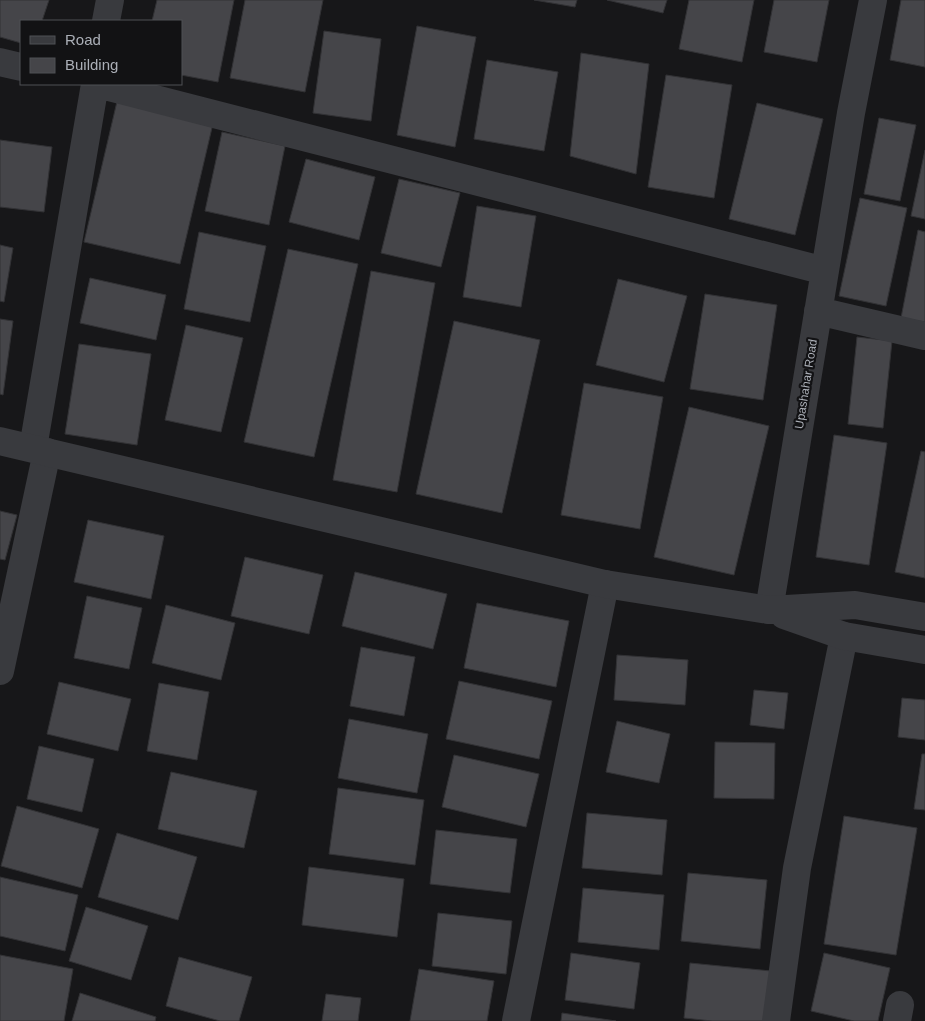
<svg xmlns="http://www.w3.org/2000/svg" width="925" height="1021" font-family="Arial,sans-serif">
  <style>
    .building { fill: #454549; stroke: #323235 }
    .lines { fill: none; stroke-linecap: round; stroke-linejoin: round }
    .minor { stroke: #393a3e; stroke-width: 28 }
    .tertiary { stroke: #393a3e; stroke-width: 28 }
    .labels { text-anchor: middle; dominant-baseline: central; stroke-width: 4.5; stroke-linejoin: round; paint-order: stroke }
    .street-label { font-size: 12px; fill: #abafb7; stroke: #121214 }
  </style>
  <rect width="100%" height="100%" fill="#171719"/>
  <path class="building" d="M 0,0 L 49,0 L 42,21 L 21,21 L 21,43 L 0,37 Z
    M 157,0 L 234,0 L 218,82 L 181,75 L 181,21 L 152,21 Z
    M 245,0 L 323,0 L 305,92 L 230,78 Z
    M 534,0 L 577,0 L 575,7 Z
    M 607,0 L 667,0 L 663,13 Z
    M 689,0 L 754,0 L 742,62 L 679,49 Z
    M 774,0 L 829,0 L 817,62 L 764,52 Z
    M 901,0 L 925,0 L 925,67 L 890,60 Z
    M 417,26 L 476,37 L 455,147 L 397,135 Z
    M 324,31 L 381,39 L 371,121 L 313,113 Z
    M 581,53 L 649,64 L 636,174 L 570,156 Z
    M 487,60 L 558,72 L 544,151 L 474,139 Z
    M 666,75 L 732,85 L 714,198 L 648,187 Z
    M 119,93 L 215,115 L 180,264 L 84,242 Z
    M 757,103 L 823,119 L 795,235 L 729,219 Z
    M 879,118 L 916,125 L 900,201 L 864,194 Z
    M 222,132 L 285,146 L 269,225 L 205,211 Z
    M 0,140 L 52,147 L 44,212 L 0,207 Z
    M 925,150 L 925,219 L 911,216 Z
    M 306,159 L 375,177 L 359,240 L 289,222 Z
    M 399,179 L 460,193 L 441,267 L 381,253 Z
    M 860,198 L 907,208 L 886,306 L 839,296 Z
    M 477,206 L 536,216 L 521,307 L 463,297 Z
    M 918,230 L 925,232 L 925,322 L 901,318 Z
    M 199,232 L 266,246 L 250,322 L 184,309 Z
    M 0,245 L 13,248 L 4,302 L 0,301 Z
    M 288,249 L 358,264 L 314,457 L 244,442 Z
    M 371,271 L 435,283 L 397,492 L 333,480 Z
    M 90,278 L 166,295 L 156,340 L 80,323 Z
    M 618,279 L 687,296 L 664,382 L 596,365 Z
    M 705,294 L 777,305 L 763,400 L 690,389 Z
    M 0,319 L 13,321 L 3,395 L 0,394 Z
    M 454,321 L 540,340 L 502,513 L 416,494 Z
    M 186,325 L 243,338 L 221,432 L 165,420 Z
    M 857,337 L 892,341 L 883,428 L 848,424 Z
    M 79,344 L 151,354 L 137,445 L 65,434 Z
    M 584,383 L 663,397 L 640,529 L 561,515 Z
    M 689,407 L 769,426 L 734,575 L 654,557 Z
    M 834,435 L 887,443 L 869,565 L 816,557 Z
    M 921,451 L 925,452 L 925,578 L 895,572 Z
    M 0,511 L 17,515 L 5,560 L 0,559 Z
    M 88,520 L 164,536 L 151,599 L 74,582 Z
    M 245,557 L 323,575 L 309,634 L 231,616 Z
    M 355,572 L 447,594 L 433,649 L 342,626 Z
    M 87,596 L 142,608 L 129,669 L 74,658 Z
    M 477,603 L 569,621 L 556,687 L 464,668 Z
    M 166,605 L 235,623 L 221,680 L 152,663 Z
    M 361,647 L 415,657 L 404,716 L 350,706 Z
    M 617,655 L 688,660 L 685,705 L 614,700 Z
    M 459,681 L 552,701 L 539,759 L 446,739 Z
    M 59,682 L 131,699 L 118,751 L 47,734 Z
    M 159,683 L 209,692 L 197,760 L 147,751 Z
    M 754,690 L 788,693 L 784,729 L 750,725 Z
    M 902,698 L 925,700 L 925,740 L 898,737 Z
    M 349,719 L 428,734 L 417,793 L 338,778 Z
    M 617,721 L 670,734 L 659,783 L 606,772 Z
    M 715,742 L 775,743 L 774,799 L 714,798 Z
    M 39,746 L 94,759 L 82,812 L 27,799 Z
    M 922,754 L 925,754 L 925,810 L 914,809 Z
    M 454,755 L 539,774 L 526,827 L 442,807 Z
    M 171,772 L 257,791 L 244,848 L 158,829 Z
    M 338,788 L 424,800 L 415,865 L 329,854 Z
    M 17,806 L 99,829 L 82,888 L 1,866 Z
    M 587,813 L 667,820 L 662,875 L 582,868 Z
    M 844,816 L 917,828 L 896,955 L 824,944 Z
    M 436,830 L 517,839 L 510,893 L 430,884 Z
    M 117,833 L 197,857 L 178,920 L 98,897 Z
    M 309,867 L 404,879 L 397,937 L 302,925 Z
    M 688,873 L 767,880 L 760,949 L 681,941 Z
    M 0,877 L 78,895 L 65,951 L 0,936 Z
    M 583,888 L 664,895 L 659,950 L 578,942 Z
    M 86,907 L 148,926 L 131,980 L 69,961 Z
    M 438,913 L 512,921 L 506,974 L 432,966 Z
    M 571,953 L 640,963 L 634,1009 L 565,1000 Z
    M 824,953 L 890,968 L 878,1021 L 854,1021 L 811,1011 Z
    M 0,955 L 73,969 L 64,1021 L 0,1021 Z
    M 179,957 L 252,977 L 239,1021 L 220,1021 L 166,1006 Z
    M 690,963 L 771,971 L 766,1021 L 712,1021 L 684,1018 Z
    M 419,969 L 494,981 L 487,1021 L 410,1021 Z
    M 80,993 L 156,1017 L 155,1021 L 72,1021 Z
    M 326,994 L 361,998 L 358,1021 L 322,1021 Z
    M 562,1013 L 616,1021 L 561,1021 Z"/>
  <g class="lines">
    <path class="minor" d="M 106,21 L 110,0
      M 0,62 L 21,67
      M 97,84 L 825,271
      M 818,311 L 925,336
      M 33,448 L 95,84
      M 769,610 L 851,113 L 873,0
      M 0,671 L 47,452
      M 516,1021 L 605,584
      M 776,1021 L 797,868 L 844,636
      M 897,1021 L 900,1005"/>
    <path class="tertiary" d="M 0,441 L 605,584 L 769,610 L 855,605 L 925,617
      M 784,615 L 844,636 L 925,650"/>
  </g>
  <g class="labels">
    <g class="street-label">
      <text transform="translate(806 384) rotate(-81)">Upashahar Road</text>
    </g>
  </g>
  <rect x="20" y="20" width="162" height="65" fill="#121214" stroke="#4f5155"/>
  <rect x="30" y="36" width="25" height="8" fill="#393a3e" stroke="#4f5155"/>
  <text x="65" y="45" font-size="15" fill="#abafb7">Road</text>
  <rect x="30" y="58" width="25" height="15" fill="#454549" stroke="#4f5155"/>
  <text x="65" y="70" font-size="15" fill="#abafb7">Building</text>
</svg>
